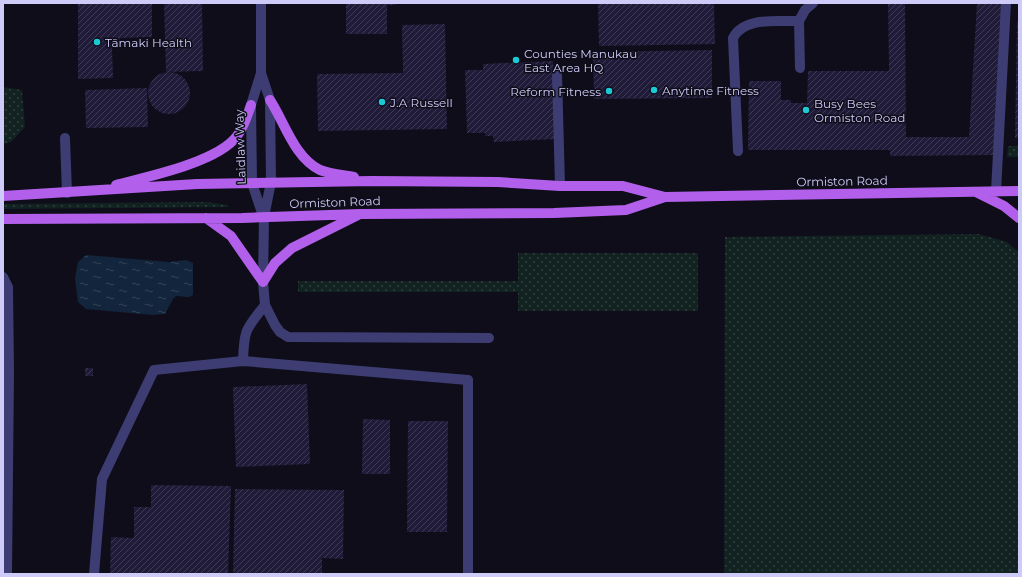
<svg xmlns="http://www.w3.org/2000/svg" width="1022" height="577" font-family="Montserrat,sans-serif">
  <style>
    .green { fill: url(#green-dots) }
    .water { fill: url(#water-ripples) }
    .building { fill: url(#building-hatch) }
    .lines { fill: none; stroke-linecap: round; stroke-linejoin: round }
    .minor { stroke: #3d3d73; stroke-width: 10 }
    .major { stroke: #b260eb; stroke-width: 10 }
    .poi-dot { fill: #1bc9d5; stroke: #0e0d19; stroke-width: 1.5 }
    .labels { text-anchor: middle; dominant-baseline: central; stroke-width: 3; stroke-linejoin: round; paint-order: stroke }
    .poi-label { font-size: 12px; fill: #cfcbf8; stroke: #0e0d19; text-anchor: start }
    .street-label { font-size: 12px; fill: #cfcbf8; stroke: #0e0d19 }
  </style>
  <defs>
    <pattern id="green-dots" width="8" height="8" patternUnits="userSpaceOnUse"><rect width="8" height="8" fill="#112221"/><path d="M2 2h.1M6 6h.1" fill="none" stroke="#334142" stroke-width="1.8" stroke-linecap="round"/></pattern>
    <pattern id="water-ripples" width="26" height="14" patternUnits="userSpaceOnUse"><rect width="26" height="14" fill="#12253d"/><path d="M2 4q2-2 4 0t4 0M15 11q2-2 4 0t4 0" fill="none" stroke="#33435a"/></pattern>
    <pattern id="building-hatch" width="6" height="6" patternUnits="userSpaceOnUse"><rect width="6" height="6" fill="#201b38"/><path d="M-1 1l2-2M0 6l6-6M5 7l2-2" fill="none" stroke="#3f3b56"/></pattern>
  </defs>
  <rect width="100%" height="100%" fill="#0e0d19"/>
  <path class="green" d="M 3,87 L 22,90 L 25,127 L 11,142 L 3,144 Z
    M 1008,146 L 1019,146 L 1019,157 L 1007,157 Z
    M 206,202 L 228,205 L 229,207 L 3,209 L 3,204 Z
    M 979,234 L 1007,242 L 1019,252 L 1019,574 L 724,574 L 725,237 Z
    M 518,253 L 698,253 L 698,311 L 518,311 L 518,292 L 298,292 L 298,281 L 518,281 Z"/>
  <path class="water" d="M 86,255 L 169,262 L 186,260 L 193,263 L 193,295 L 189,297 L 176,296 L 173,299 L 165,314 L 153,315 L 86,309 L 78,302 L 75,278 L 78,262 Z"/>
  <path class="building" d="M 78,3 L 152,3 L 152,37 L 121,38 L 112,47 L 113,78 L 78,79 Z
    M 164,3 L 202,3 L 203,71 L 166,72 Z
    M 346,3 L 396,3 L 396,5 L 387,5 L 387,34 L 346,34 Z
    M 598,3 L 714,3 L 715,44 L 599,46 Z
    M 888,3 L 905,3 L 906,137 L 969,137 L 977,3 L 1002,3 L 995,155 L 890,156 L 890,150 L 748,150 L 749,81 L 781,81 L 781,100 L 791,100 L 791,103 L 807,103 L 808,71 L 889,71 Z
    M 1017,21 L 1019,21 L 1019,138 L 1015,138 Z
    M 445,24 L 447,129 L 318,131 L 317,74 L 403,73 L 402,25 Z
    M 712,50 L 712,98 L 594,99 L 593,52 Z
    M 553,61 L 555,139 L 494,142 L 493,136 L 485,136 L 485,133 L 467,133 L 465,70 L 483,70 L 483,64 Z
    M148 93a21 21 0 1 1 42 0a21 21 0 1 1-42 0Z
    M 147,88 L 148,127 L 86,128 L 85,90 Z
    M 85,368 L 93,368 L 93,376 L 85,376 Z
    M 307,384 L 310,464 L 236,467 L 233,387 Z
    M 363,419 L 390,420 L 390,474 L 362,474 Z
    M 408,421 L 448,421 L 447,532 L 407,532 Z
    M 151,485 L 231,486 L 228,574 L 110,574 L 111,537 L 134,538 L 134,507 L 151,507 Z
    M 235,489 L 344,490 L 343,559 L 322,558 L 322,574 L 233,574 Z"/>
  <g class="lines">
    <path class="minor" d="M 261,3 L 261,73 L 251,105 L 252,183 L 263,216
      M 800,68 L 799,21 L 805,10 L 813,3
      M 261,73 L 270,100 L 271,182 L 264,217 L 263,282 L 265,305 L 275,325 L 280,332 L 288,337 L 489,338
      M 557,75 L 560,186
      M 65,138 L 67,193
      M 738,151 L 733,38 C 744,16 778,22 799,21
      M 996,191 L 1006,3
      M 3,277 L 8,287 L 9,371 L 7,574
      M 243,361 L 468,380 L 468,574
      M 94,574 L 102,479 L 154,370 L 243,361 C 244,329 246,329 265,305"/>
    <path class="major" d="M 270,100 C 285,123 294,157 320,170 C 330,174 343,175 354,177
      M 116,185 C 147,177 218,162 237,136 C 244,127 247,116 251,105
      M 976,192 L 1004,206 L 1019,218
      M 3,196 L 197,184 L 372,181 L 498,182 L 560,186 L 623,186 L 665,197 L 1019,191
      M 206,218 L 231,236 L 263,282 L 275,263 L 292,248 L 358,215
      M 3,219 L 242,218 L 360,214 L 554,213 L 626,210 L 665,197"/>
  </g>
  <g class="poi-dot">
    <circle cx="97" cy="42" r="4"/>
    <circle cx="516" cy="60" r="4"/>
    <circle cx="654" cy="90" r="4"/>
    <circle cx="609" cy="91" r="4"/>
    <circle cx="382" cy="102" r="4"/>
    <circle cx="806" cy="110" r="4"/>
  </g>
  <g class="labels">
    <g class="poi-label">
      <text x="105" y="42">Tāmaki Health</text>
      <text x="524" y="53">Counties Manukau<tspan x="524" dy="14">East Area HQ</tspan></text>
      <text x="662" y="90">Anytime Fitness</text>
      <text x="601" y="91" text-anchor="end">Reform Fitness</text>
      <text x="390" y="102">J.A Russell</text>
      <text x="814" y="103">Busy Bees<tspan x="814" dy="14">Ormiston Road</tspan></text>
    </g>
    <g class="street-label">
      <text transform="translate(240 147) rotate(-92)">Laidlaw Way</text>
      <text transform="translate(842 181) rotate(-1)">Ormiston Road</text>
      <text transform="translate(335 202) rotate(-2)">Ormiston Road</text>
    </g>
  </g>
  <rect width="1022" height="577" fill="none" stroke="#cfcbf8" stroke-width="8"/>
</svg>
